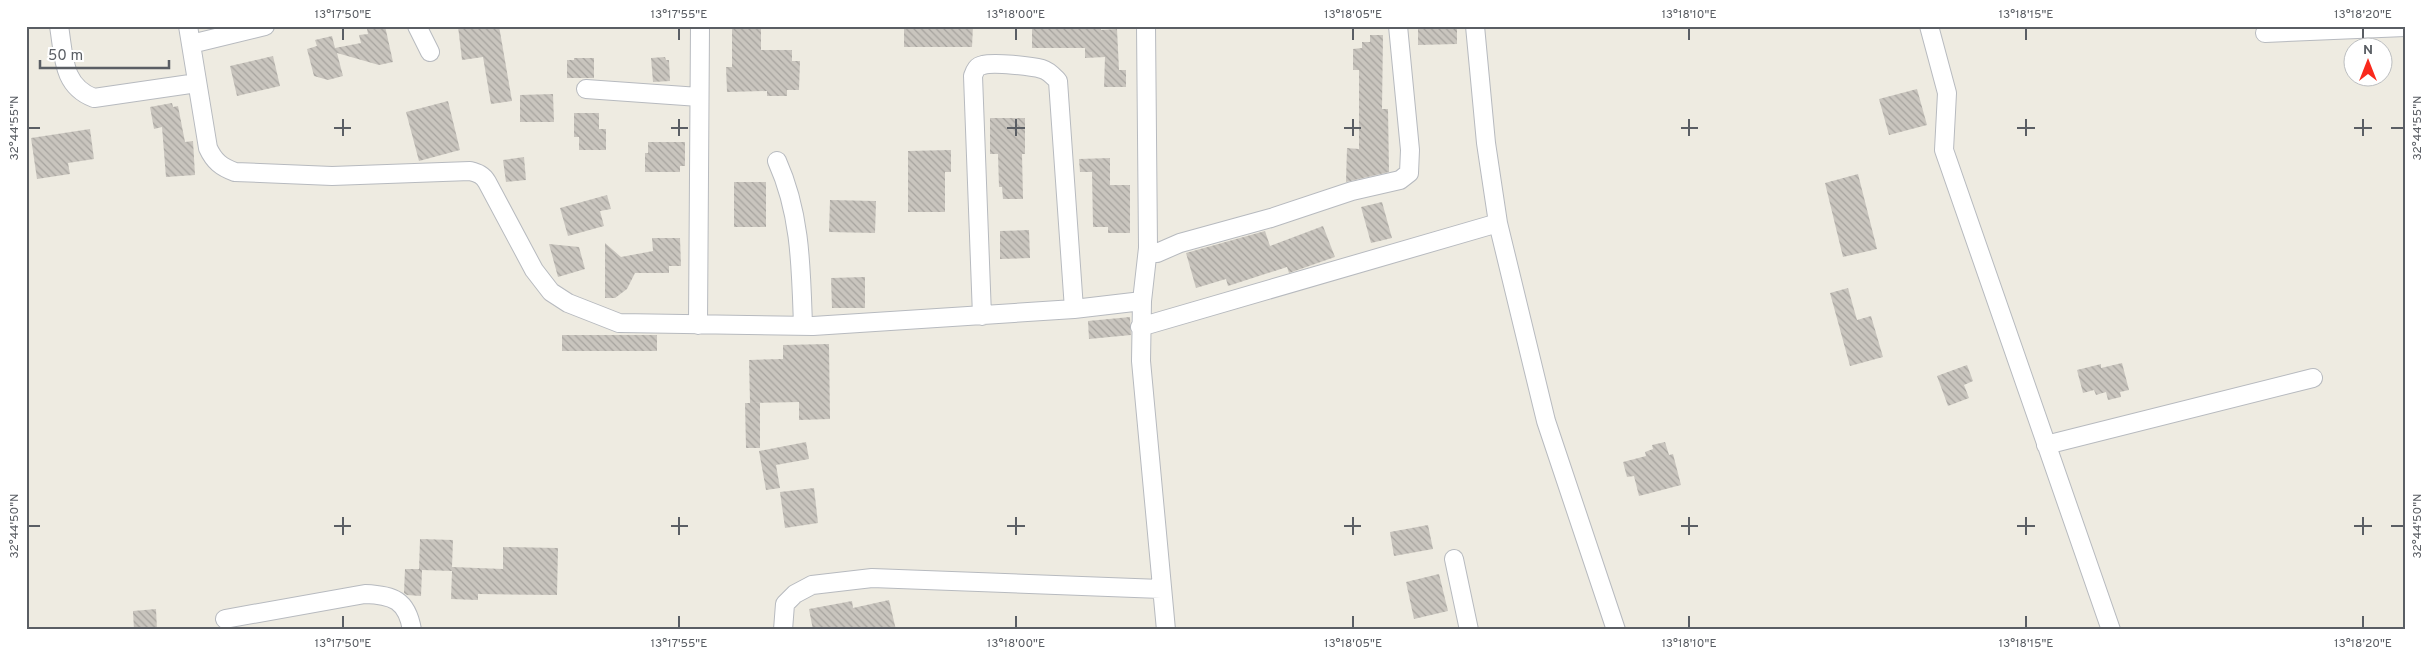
<svg xmlns="http://www.w3.org/2000/svg" width="2431" height="656" font-family="Overpass,sans-serif">
  <style>
    .building { fill: url(#building-back-hatch) }
    .lines { fill: none; stroke-linecap: round; stroke-linejoin: round }
    .minor-casing { stroke: #b7babf; stroke-width: 20 }
    .minor { stroke: #fff; stroke-width: 18 }
    .ticks { fill: none; stroke: #5a5e64; stroke-width: 2 }
    .neatline { fill: none; stroke: #5a5e64; stroke-width: 2 }
    .ticks-label { font-size: 12px; text-anchor: middle; fill: #5a5e64 }
  </style>
  <defs>
    <pattern id="building-back-hatch" width="6" height="6" patternUnits="userSpaceOnUse" patternTransform="scale(1.25)"><rect width="6" height="6" fill="#c9c5be"/><path d="M-1 5l2 2M0 0l6 6M5-1l2 2" fill="none" stroke="#a6a39e"/></pattern>
  </defs>
  <rect width="100%" height="100%" fill="#eeebe1"/>
  <path class="building" d="M 385,26 L 393,62 L 379,65 L 337,53 L 343,76 L 328,80 L 314,76 L 307,49 L 317,46 L 315,40 L 332,36 L 335,48 L 361,43 L 359,35 L 368,34 L 367,29 Z
    M 458,26 L 499,26 L 512,101 L 491,104 L 483,57 L 462,60 Z
    M 732,26 L 753,26 L 753,29 L 761,29 L 761,50 L 792,50 L 792,61 L 800,61 L 799,90 L 787,90 L 787,96 L 767,96 L 767,91 L 727,92 L 726,67 L 732,67 Z
    M 904,26 L 973,26 L 972,47 L 904,47 Z
    M 1032,26 L 1101,26 L 1101,30 L 1117,29 L 1119,70 L 1126,70 L 1126,87 L 1104,87 L 1105,57 L 1085,58 L 1085,48 L 1032,48 Z
    M 1418,26 L 1457,26 L 1457,44 L 1418,45 Z
    M 1370,35 L 1383,35 L 1382,109 L 1388,109 L 1389,172 L 1346,182 L 1347,148 L 1359,149 L 1359,70 L 1353,70 L 1353,49 L 1362,48 L 1362,42 L 1370,42 Z
    M 273,56 L 280,86 L 237,96 L 230,66 Z
    M 665,57 L 666,60 L 669,60 L 670,81 L 653,82 L 651,58 Z
    M 574,58 L 594,58 L 594,78 L 567,78 L 567,60 L 574,60 Z
    M 1917,89 L 1927,125 L 1889,135 L 1879,99 Z
    M 553,94 L 554,122 L 520,122 L 520,95 Z
    M 448,101 L 460,150 L 419,161 L 406,112 Z
    M 172,103 L 173,107 L 178,106 L 185,142 L 193,141 L 195,175 L 166,177 L 162,127 L 154,129 L 150,107 Z
    M 574,113 L 599,113 L 599,129 L 606,129 L 606,150 L 579,150 L 579,137 L 574,137 Z
    M 990,118 L 1025,118 L 1025,154 L 1022,154 L 1023,199 L 1003,199 L 1002,187 L 999,187 L 998,154 L 990,154 Z
    M 90,129 L 94,159 L 68,163 L 70,174 L 37,179 L 31,138 Z
    M 648,142 L 685,142 L 685,166 L 680,166 L 680,172 L 645,172 L 645,153 L 648,153 Z
    M 951,150 L 951,172 L 945,172 L 945,212 L 908,212 L 908,151 Z
    M 524,157 L 526,180 L 506,182 L 503,160 Z
    M 1110,158 L 1110,185 L 1130,185 L 1130,233 L 1108,233 L 1108,227 L 1093,227 L 1092,172 L 1080,172 L 1079,159 Z
    M 1858,174 L 1877,249 L 1843,257 L 1825,183 Z
    M 734,182 L 766,182 L 766,227 L 734,227 Z
    M 607,195 L 611,209 L 600,211 L 604,226 L 568,236 L 560,208 Z
    M 830,200 L 876,201 L 875,233 L 829,232 Z
    M 1382,202 L 1392,238 L 1371,243 L 1361,207 Z
    M 1323,226 L 1335,257 L 1289,273 L 1287,267 L 1228,286 L 1226,279 L 1196,288 L 1186,253 L 1265,231 L 1270,246 Z
    M 1029,230 L 1030,258 L 1000,259 L 1000,231 Z
    M 652,238 L 680,238 L 681,266 L 669,266 L 669,273 L 635,273 L 627,289 L 615,298 L 605,298 L 605,243 L 621,257 L 653,251 Z
    M 549,244 L 579,247 L 585,269 L 558,277 Z
    M 865,277 L 865,308 L 832,308 L 831,278 Z
    M 1848,288 L 1857,320 L 1871,316 L 1883,357 L 1850,366 L 1830,293 Z
    M 1130,317 L 1131,335 L 1089,339 L 1088,321 Z
    M 562,335 L 657,335 L 657,351 L 562,351 Z
    M 829,344 L 830,419 L 799,420 L 799,402 L 750,403 L 749,360 L 783,359 L 783,345 Z
    M 2122,363 L 2129,390 L 2120,392 L 2121,397 L 2108,400 L 2106,392 L 2096,395 L 2094,390 L 2083,393 L 2077,370 L 2101,364 L 2101,368 Z
    M 1967,365 L 1973,381 L 1964,385 L 1969,398 L 1948,406 L 1937,376 Z
    M 745,403 L 760,403 L 760,448 L 746,448 Z
    M 806,442 L 809,459 L 776,465 L 780,488 L 766,490 L 759,451 Z
    M 1665,442 L 1669,455 L 1673,454 L 1681,485 L 1639,496 L 1634,476 L 1627,477 L 1623,462 L 1646,456 L 1645,452 L 1653,449 L 1652,445 Z
    M 814,488 L 818,523 L 785,528 L 780,492 Z
    M 1428,525 L 1433,549 L 1394,556 L 1390,532 Z
    M 420,539 L 453,540 L 452,567 L 503,569 L 503,547 L 558,548 L 557,595 L 478,594 L 478,600 L 451,599 L 452,571 L 422,570 L 421,596 L 407,595 L 404,593 L 405,569 L 419,569 Z
    M 1439,574 L 1448,611 L 1414,619 L 1406,582 Z
    M 889,600 L 896,630 L 813,630 L 809,609 L 852,601 L 853,608 Z
    M 156,609 L 157,630 L 134,630 L 133,611 Z"/>
  <g class="lines">
    <defs>
      <path id="minor" d="M 59,26 C 64,56 62,86 94,98 L 197,83
        M 188,26 L 208,148 C 214,161 221,167 235,172 L 332,176 L 470,171 C 478,173 483,175 487,182 L 534,270 L 551,292 L 568,303 L 619,323 L 813,326 L 1074,309 L 1142,301 L 1141,361 L 1166,630
        M 417,26 L 430,52
        M 1475,26 L 1486,143 L 1498,223 L 1546,421 L 1616,630
        M 1929,26 L 1947,93 L 1944,150 L 2111,630
        M 2265,33 L 2405,27
        M 191,44 L 265,26
        M 586,89 L 699,97
        M 777,161 C 801,214 801,269 803,326
        M 1148,248 L 1157,253 L 1180,243 L 1271,218 L 1352,191 L 1400,180 L 1409,173 L 1410,150 L 1398,26
        M 1142,301 L 1148,248 L 1146,26
        M 982,316 L 973,76 C 975,70 977,66 983,65 C 994,62 1031,66 1042,69 C 1049,71 1053,76 1058,81 L 1074,309
        M 698,325 L 700,26
        M 1140,327 L 1498,223
        M 2046,445 L 2313,378
        M 1454,559 L 1469,630
        M 225,619 L 365,594 C 393,595 407,600 412,630
        M 783,630 L 785,604 L 795,594 L 812,585 L 872,578 L 1161,589"/>
    </defs>
    <use href="#minor" class="minor-casing"/>
    <use href="#minor" class="minor"/>
  </g>
  <path class="ticks" d="M 343,28 L 343,40M 679,28 L 679,40M 1016,28 L 1016,40M 1353,28 L 1353,40M 1689,28 L 1689,40M 2026,28 L 2026,40M 2363,28 L 2363,40M 343,119 L 343,136M 679,119 L 679,136M 1016,119 L 1016,136M 1353,119 L 1353,136M 1689,119 L 1689,136M 2026,119 L 2026,136M 2363,119 L 2363,136M 28,128 L 40,128M 334,128 L 351,128M 671,128 L 688,128M 1007,128 L 1025,128M 1344,128 L 1361,128M 1681,128 L 1698,128M 2017,128 L 2035,128M 2354,128 L 2372,128M 2391,128 L 2404,128M 343,517 L 343,535M 679,517 L 679,535M 1016,517 L 1016,535M 1353,517 L 1353,535M 1689,517 L 1689,535M 2026,517 L 2026,535M 2363,517 L 2363,535M 28,526 L 40,526M 334,526 L 351,526M 671,526 L 688,526M 1007,526 L 1025,526M 1344,526 L 1361,526M 1681,526 L 1698,526M 2017,526 L 2035,526M 2354,526 L 2372,526M 2391,526 L 2404,526M 343,616 L 343,628M 679,616 L 679,628M 1016,616 L 1016,628M 1353,616 L 1353,628M 1689,616 L 1689,628M 2026,616 L 2026,628M 2363,616 L 2363,628"/>
  <rect width="2431" height="656" fill="none" stroke="#ffffff" stroke-width="55"/>
  <g transform="translate(2368 62)"><circle r="24" fill="#ffffff" stroke="#bdbfc1"/>
  <path d="M0-4L9 19L0 12L-9 19Z" fill="#f9291c"/>
  <text y="-8" font-size="14" font-weight="bold" text-anchor="middle" fill="#5a5e64">N</text>
  </g>
  <path d="M40 60v8h129v-8" fill="none" stroke="#5a5e64" stroke-width="2.5"/>
  <text x="48" y="60" font-size="15" fill="#5a5e64" stroke="#ffffff" stroke-width="4" paint-order="stroke">50 m</text>
  <rect x="28" y="28" width="2376" height="600" class="neatline"/>
  <g class="ticks-label">
    <text x="343" y="18">13°17'50"E</text>
    <text x="679" y="18">13°17'55"E</text>
    <text x="1016" y="18">13°18'00"E</text>
    <text x="1353" y="18">13°18'05"E</text>
    <text x="1689" y="18">13°18'10"E</text>
    <text x="2026" y="18">13°18'15"E</text>
    <text x="2363" y="18">13°18'20"E</text>
    <text transform="translate(14 128) rotate(-90)" y="4">32°44'55"N</text>
    <text transform="translate(2417 128) rotate(-90)" y="4">32°44'55"N</text>
    <text transform="translate(14 526) rotate(-90)" y="4">32°44'50"N</text>
    <text transform="translate(2417 526) rotate(-90)" y="4">32°44'50"N</text>
    <text x="343" y="647">13°17'50"E</text>
    <text x="679" y="647">13°17'55"E</text>
    <text x="1016" y="647">13°18'00"E</text>
    <text x="1353" y="647">13°18'05"E</text>
    <text x="1689" y="647">13°18'10"E</text>
    <text x="2026" y="647">13°18'15"E</text>
    <text x="2363" y="647">13°18'20"E</text>
  </g>
</svg>
